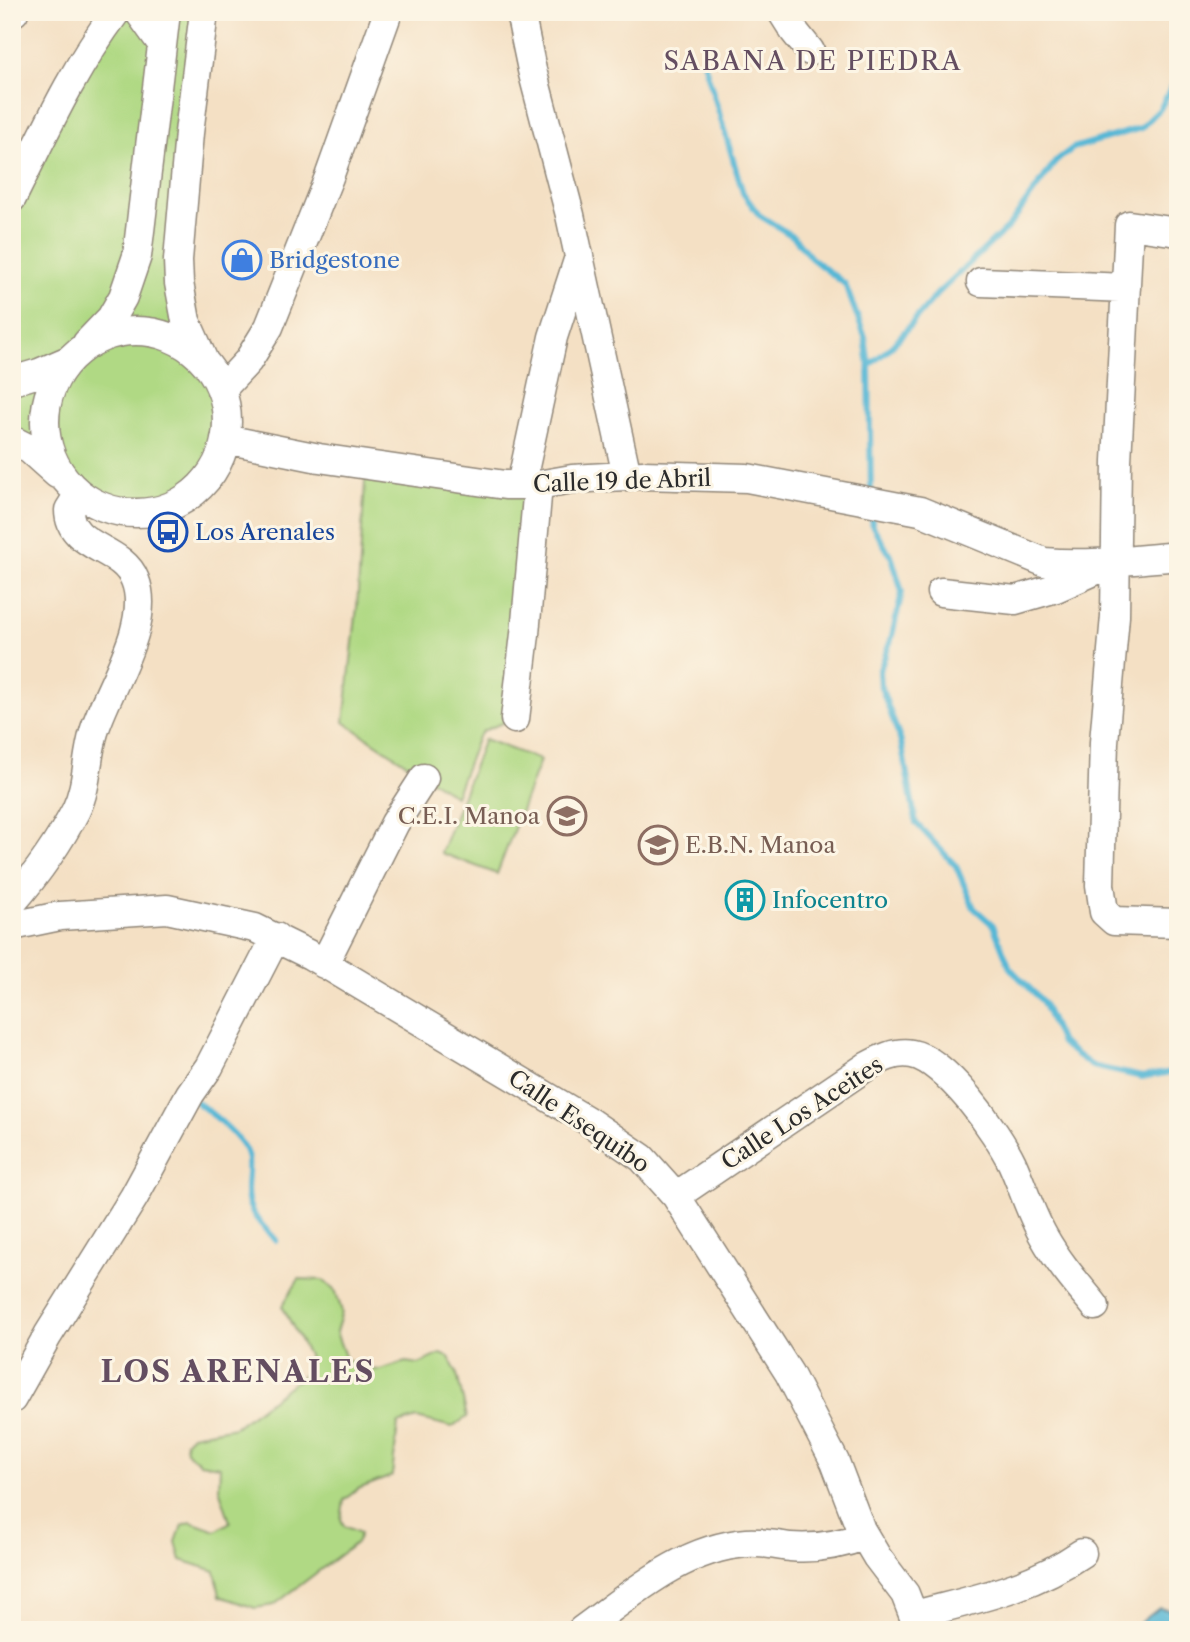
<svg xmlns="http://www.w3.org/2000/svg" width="1190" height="1642" font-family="'Libre Caslon Text',serif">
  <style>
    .green { fill: #b0d984; stroke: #6e8258; stroke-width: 2 }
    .water { fill: #57b7d5; stroke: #417180; stroke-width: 2 }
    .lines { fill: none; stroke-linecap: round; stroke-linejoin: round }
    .stream { stroke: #57b7d5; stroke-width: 6 }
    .minor-casing { stroke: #908678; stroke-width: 31 }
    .minor { stroke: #fff; stroke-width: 28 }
    .labels { text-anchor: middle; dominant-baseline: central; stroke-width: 6; stroke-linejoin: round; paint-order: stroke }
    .shop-label { font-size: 23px; fill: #366cbe; stroke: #fcf5e5; text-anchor: start }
    .street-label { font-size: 23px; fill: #2b2b2b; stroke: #fcf5e5 }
    .transit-label { font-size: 23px; fill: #164399; stroke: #fcf5e5; text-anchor: start }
    .education-label { font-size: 23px; fill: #785e54; stroke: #fcf5e5; text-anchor: end }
    .culture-label { font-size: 23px; fill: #0d838f; stroke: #fcf5e5; text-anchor: start }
    .quarter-label { font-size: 26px; letter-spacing: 2px; fill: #644e61; stroke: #fcf5e5 }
    .district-label { font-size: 30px; font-weight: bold; letter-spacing: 2px; fill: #644e61; stroke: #fcf5e5 }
  </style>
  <rect width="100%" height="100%" fill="#fcf5e5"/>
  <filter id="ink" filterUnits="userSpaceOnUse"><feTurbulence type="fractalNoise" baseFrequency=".0143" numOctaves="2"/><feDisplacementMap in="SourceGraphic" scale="14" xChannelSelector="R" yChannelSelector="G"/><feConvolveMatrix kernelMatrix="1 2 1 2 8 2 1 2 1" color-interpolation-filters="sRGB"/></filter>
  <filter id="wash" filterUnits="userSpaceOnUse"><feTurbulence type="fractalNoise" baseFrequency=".00686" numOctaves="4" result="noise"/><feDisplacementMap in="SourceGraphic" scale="28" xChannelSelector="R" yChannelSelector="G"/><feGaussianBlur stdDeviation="1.57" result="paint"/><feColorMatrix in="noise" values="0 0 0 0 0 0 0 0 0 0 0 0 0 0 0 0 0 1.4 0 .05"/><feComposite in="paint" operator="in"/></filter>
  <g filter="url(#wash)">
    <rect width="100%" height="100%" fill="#f4e0c4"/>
    <path class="green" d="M 116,12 L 204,12 L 180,224 L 204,361 L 214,374 L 226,406 L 225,439 L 213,470 L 190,495 L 175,504 L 143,513 L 109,509 L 94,503 L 12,440 L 12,198 Z
      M 366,466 L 537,485 L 514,718 L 483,731 L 478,737 L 455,796 L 344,722 L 357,607 Z
      M 484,739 L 540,760 L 497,874 L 441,853 Z
      M 299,1279 L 323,1280 L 336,1292 L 342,1312 L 336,1332 L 346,1359 L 362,1369 L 380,1370 L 406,1362 L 419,1364 L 440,1354 L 449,1357 L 457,1374 L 467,1417 L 452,1427 L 417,1418 L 398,1424 L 392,1476 L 358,1489 L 344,1500 L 341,1519 L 344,1526 L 360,1533 L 357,1542 L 274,1605 L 255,1608 L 220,1596 L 215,1571 L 181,1560 L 176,1542 L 182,1525 L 191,1522 L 216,1531 L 230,1522 L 219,1488 L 220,1466 L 200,1463 L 186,1451 L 185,1442 L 192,1435 L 235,1427 L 309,1371 L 308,1355 L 282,1306 Z"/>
    <path class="water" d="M 1159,1608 L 1178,1612 L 1178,1630 L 1131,1630 Z"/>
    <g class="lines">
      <path class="stream" d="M 704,62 L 743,193 L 759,215 L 794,237 L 811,258 L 845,284 L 865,337 L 869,366 L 871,493
        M 869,366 L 893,345 L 937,294 L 1009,226 L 1056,161 L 1073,148 L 1141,128 L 1160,109 L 1178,75
        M 872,511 L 872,525 L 892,558 L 902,592 L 891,640 L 879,672 L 880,684 L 901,742 L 916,823 L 956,866 L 974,908 L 993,925 L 1010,968 L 1043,1002 L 1061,1043 L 1092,1066 L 1142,1077 L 1178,1071
        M 195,1101 C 210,1112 233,1130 243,1146 C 254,1163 244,1182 248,1200 C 251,1216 265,1228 276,1240"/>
    </g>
  </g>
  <g filter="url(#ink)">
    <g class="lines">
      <defs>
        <path id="minor" d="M 139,12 L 162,44
          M 520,12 L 532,70 L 570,215 L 627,476
          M 782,12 L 794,31 L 810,51
          M 12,13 L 14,12
          M 12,198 C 44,134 73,69 116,12
          M 1178,232 L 1129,225 L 1117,461 L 1115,616 L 1104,742 L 1100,885 L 1104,912 L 1114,921 L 1178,923
          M 981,282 L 1126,288
          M45 422a91 91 0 1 1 182 0a91 91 0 1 1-182 0Z
          M 87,343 L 111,318 L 123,297 L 137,256 L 166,12
          M 203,359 L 186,321 L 179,283 L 178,260 L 189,133 L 204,12
          M 12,381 L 39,373 L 69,360
          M 221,390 L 248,361 L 269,327 L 329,177 L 388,12
          M 225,439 L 319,458 L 505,485 L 538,485 L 572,479 L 643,475 L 747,478 L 920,511 L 1044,562 C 1089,566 1133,560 1178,556
          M 12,440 L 28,448 L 57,474
          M 521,485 L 553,337 L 579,257
          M 941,592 L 1015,600 L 1056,588 L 1101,568
          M 515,719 L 525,634 L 538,485
          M 12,903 C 36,875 59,843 76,810 C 88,785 86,758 94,732 C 106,690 153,625 135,580 C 122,546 69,549 69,510 L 79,494
          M 12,926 L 60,916 L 167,909 L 255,928 L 310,955 L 588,1121 L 642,1158 L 676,1196 L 789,1373 L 835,1462 L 861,1530 L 877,1557 L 905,1594 L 919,1630
          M 324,964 L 395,823 L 424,778
          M 676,1196 L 866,1067 C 880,1059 895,1051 912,1054 C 946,1060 997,1132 1012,1163 C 1023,1187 1030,1213 1044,1237 C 1058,1262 1077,1284 1095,1306
          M 12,1399 L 48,1335 L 134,1197 L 190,1094 L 209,1067 L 276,937
          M 915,1615 C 975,1599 1030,1589 1082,1553
          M 582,1630 C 632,1594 682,1548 747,1543 C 761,1542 776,1545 790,1547 C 815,1549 840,1545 864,1536"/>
      </defs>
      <use href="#minor" class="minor-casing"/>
      <use href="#minor" class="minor"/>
    </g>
  </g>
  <defs>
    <symbol id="shop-ring" viewBox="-11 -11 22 22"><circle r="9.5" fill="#fcf5e5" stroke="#3f7fe0" stroke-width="1.5"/><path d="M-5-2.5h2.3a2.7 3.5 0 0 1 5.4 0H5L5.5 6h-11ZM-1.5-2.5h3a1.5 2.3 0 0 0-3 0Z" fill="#3f7fe0"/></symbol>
    <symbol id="bus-ring" viewBox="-11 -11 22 22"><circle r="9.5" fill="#fcf5e5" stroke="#1a4fb4" stroke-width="1.5"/><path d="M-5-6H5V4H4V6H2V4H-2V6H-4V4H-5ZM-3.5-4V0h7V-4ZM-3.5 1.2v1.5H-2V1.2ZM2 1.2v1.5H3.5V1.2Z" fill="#1a4fb4"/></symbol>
    <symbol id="school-ring" viewBox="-11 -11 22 22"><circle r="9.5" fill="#fcf5e5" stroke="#8d6e63" stroke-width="1.5"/><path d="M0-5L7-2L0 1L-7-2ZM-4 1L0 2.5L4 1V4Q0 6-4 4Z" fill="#8d6e63"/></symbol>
    <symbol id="building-ring" viewBox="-11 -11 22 22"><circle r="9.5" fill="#fcf5e5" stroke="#0f9aa8" stroke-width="1.5"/><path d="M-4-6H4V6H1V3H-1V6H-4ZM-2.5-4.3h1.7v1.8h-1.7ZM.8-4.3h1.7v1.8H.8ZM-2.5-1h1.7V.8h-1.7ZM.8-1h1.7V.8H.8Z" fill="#0f9aa8"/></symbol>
  </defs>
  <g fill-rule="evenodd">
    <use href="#shop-ring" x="220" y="238" width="44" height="44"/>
    <use href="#bus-ring" x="146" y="510" width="44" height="44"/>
    <use href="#school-ring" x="545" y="794" width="44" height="44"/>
    <use href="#school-ring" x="636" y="823" width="44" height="44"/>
    <use href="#building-ring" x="723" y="878" width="44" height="44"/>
  </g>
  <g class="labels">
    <g class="shop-label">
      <text x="269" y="260">Bridgestone</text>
    </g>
    <g class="street-label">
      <text transform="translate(622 481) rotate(-2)">Calle 19 de Abril</text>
      <text transform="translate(802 1113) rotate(-33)">Calle Los Aceites</text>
      <text transform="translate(579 1121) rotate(34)">Calle Esequibo</text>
    </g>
    <g class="transit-label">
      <text x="195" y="532">Los Arenales</text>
    </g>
    <g class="education-label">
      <text x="540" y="816">C.E.I. Manoa</text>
      <text x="685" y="845" text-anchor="start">E.B.N. Manoa</text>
    </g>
    <g class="culture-label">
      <text x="772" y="900">Infocentro</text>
    </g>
    <g class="quarter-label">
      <text x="813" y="61">SABANA DE PIEDRA</text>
    </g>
    <g class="district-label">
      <text x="238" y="1371">LOS ARENALES</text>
    </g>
  </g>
  <rect width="1190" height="1642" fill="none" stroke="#fcf5e5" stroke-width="42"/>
</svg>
